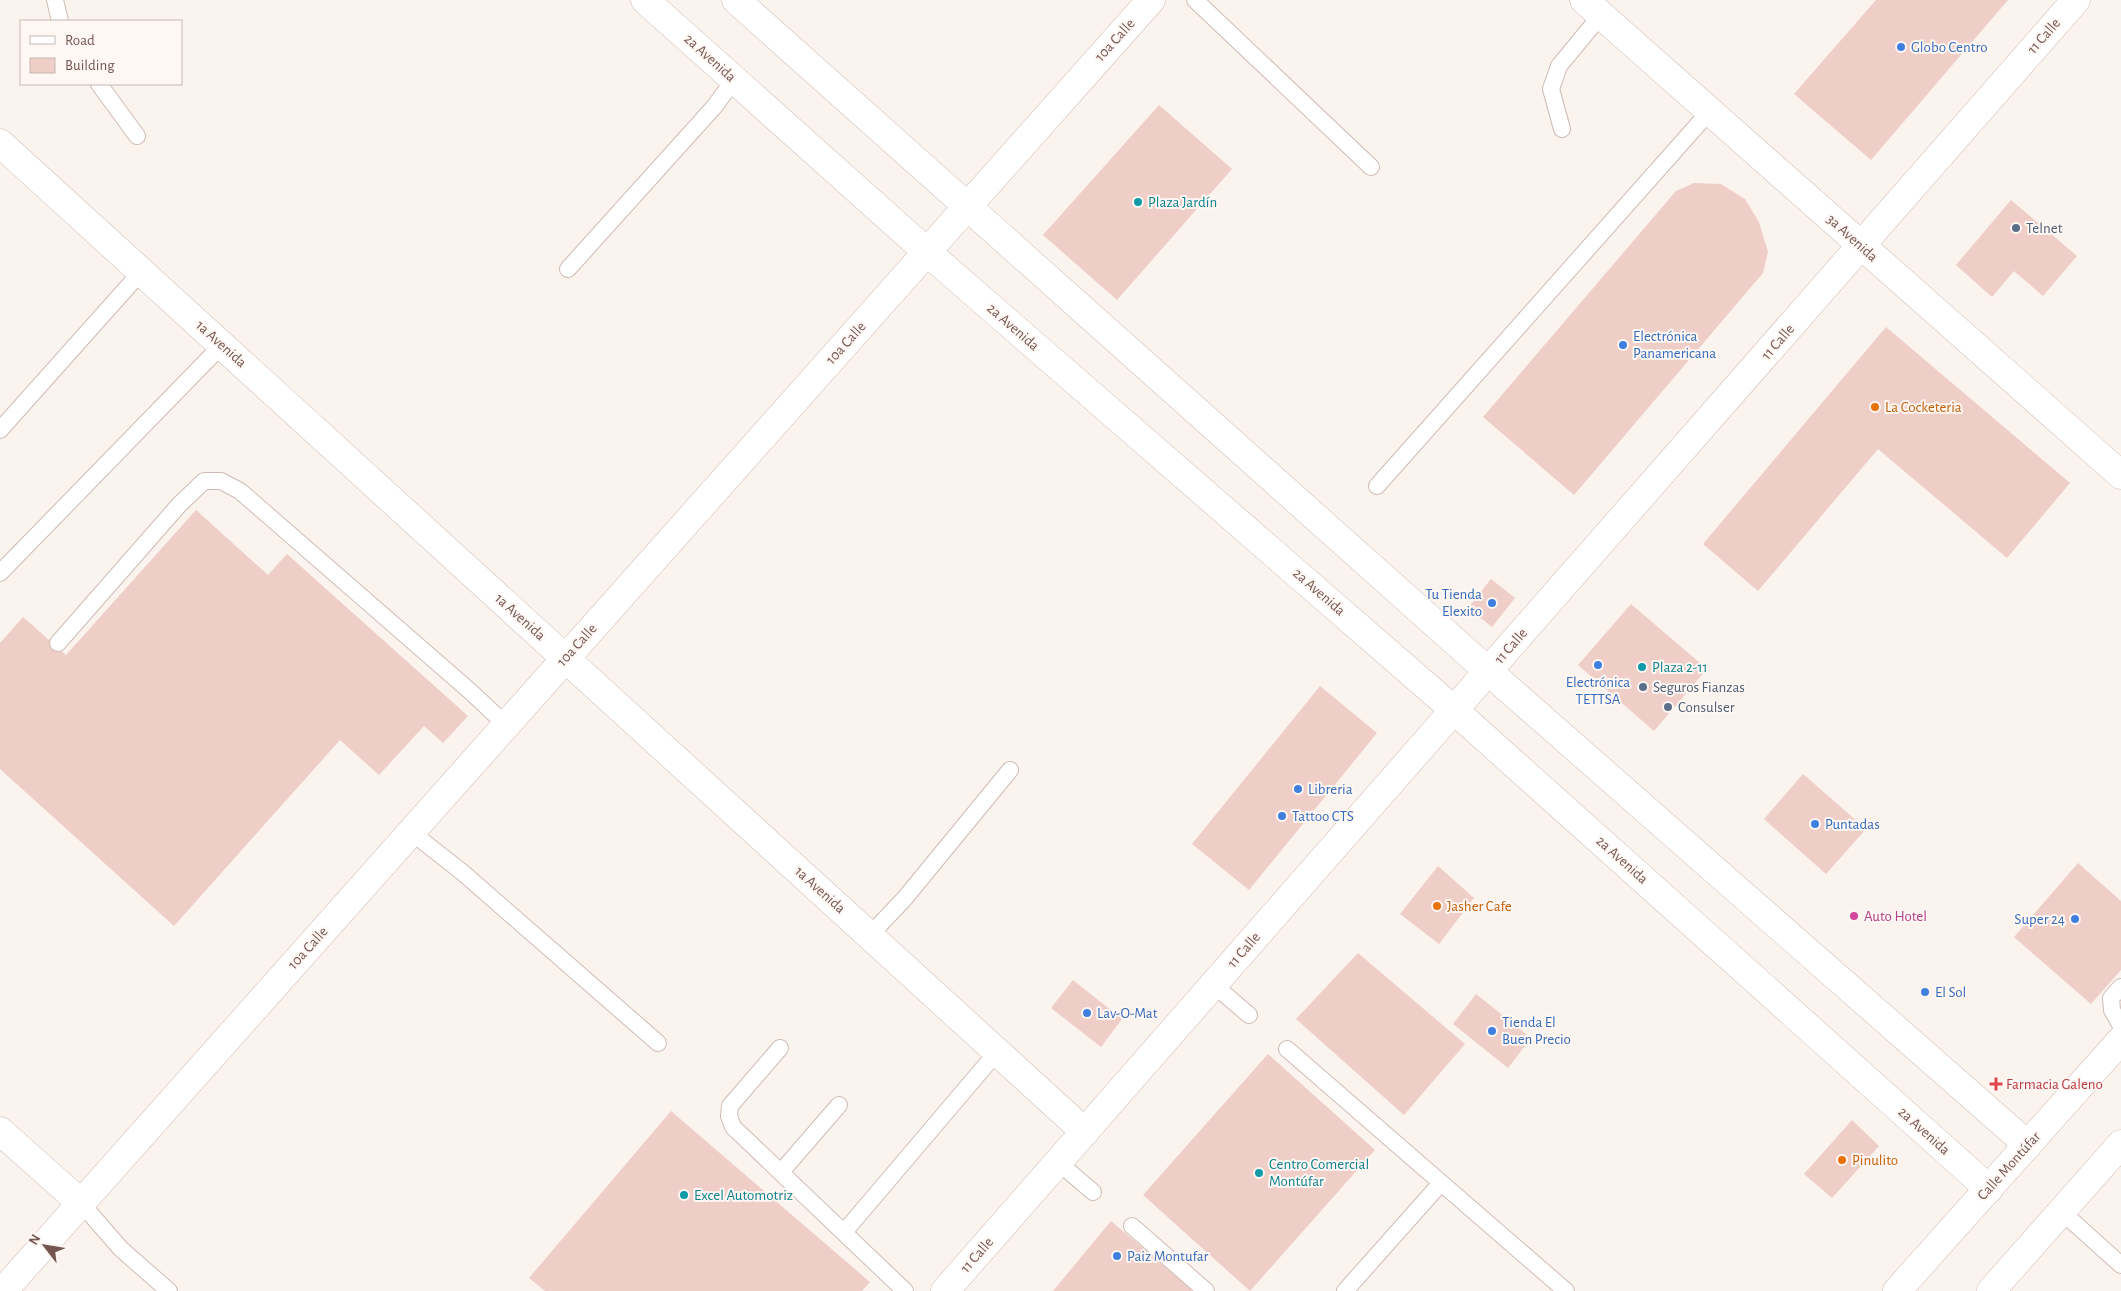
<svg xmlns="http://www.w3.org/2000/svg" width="2121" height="1291" font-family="'Alegreya Sans',sans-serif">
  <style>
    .building { fill: #eecec7 }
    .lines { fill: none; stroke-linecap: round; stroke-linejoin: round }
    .lane-casing { stroke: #cfbbb5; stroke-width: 18 }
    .street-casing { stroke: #cfbbb5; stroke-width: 29 }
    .secondary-casing { stroke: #d2bab3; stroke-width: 29 }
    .lane { stroke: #fff; stroke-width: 16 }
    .street { stroke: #fff; stroke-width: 28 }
    .secondary { stroke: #fff; stroke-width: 28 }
    .shop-dot { fill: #3f7fe0; stroke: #fef7f3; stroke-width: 2 }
    .culture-dot { fill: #0f9aa8; stroke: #fef7f3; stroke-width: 2 }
    .service-dot { fill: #5c6f8a; stroke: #fef7f3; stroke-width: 2 }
    .food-dot { fill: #e8710a; stroke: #fef7f3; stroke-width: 2 }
    .hotel-dot { fill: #d1479c; stroke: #fef7f3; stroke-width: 2 }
    .health-dot { fill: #e0444e; stroke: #fef7f3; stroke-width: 2 }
    .labels { text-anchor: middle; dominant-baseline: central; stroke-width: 4; stroke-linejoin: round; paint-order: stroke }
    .street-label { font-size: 15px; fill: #755651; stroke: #fef7f3 }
    .shop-label { font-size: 15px; fill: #366cbe; stroke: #fef7f3; text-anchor: start }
    .culture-label { font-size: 15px; fill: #0d838f; stroke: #fef7f3; text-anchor: start }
    .service-label { font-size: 15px; fill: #4e5e75; stroke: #fef7f3; text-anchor: start }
    .food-label { font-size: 15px; fill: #c56008; stroke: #fef7f3; text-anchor: start }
    .hotel-label { font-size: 15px; fill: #b23c85; stroke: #fef7f3; text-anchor: start }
    .health-label { font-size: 15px; fill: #be3a42; stroke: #fef7f3; text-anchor: start }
  </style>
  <rect width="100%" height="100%" fill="#fbf3ed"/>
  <path class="building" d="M 1876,0 L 2008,0 L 1871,160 L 1794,94 Z
    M 1159,105 L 1232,169 L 1117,300 L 1043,235 Z
    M 1694,183 L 1721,184 L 1745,199 L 1759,222 L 1768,252 L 1763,273 L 1574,495 L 1483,417 L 1676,191 Z
    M 2011,200 L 2077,256 L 2043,296 L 2014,271 L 1992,297 L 1956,265 Z
    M 1886,327 L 2070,483 L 2007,558 L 1878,449 L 1758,591 L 1703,544 Z
    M 196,510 L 268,575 L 287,554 L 468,716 L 443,743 L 424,726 L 379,775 L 340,740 L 174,926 L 0,769 L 0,643 L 23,617 L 66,655 Z
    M 1491,579 L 1515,598 L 1492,627 L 1468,608 Z
    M 1631,604 L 1707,669 L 1654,731 L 1578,665 Z
    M 1320,686 L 1377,733 L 1249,890 L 1192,844 Z
    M 1803,774 L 1866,829 L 1826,874 L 1764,819 Z
    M 2078,863 L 2121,901 L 2121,970 L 2091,1004 L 2014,937 Z
    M 1438,866 L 1474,898 L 1439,944 L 1400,914 Z
    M 1358,953 L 1465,1044 L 1404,1115 L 1296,1019 Z
    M 1073,980 L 1122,1019 L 1101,1047 L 1051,1008 Z
    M 1476,994 L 1531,1038 L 1508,1068 L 1453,1024 Z
    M 1268,1054 L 1375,1150 L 1250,1291 L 1143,1195 Z
    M 671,1111 L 870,1282 L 862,1291 L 545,1291 L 529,1278 Z
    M 1852,1120 L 1879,1146 L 1832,1198 L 1804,1174 Z
    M 1111,1221 L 1193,1291 L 1053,1291 Z"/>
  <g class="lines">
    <defs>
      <path id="lane" d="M 55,0 L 60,21
        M 1195,0 L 1371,167
        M 99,84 L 137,136
        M 1562,129 L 1551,89 L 1559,66 L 1601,15
        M 568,269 L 714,107 L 734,80
        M 0,430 L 141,272
        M 1377,486 L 1710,111
        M 0,573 L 222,345
        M 58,643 L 179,505 L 204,481 L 221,481 L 240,491 L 471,692 L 506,725
        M 411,832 L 462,872 L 658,1043
        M 870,935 L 905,898 L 1010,770
        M 1214,985 L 1249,1015
        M 2121,987 L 2111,998 L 2112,1010 L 2121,1026
        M 780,1048 L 730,1106 L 729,1116 L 733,1127 L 905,1291
        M 1287,1049 L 1566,1291
        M 1058,1162 L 1093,1192
        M 781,1172 L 839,1105
        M 81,1203 L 121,1249 L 169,1291
        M 2061,1211 L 2121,1265
        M 1132,1226 L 1206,1291
        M 845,1231 L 997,1052
        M 1345,1291 L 1441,1183"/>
      <path id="street" d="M 645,0 L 927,252 L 1454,710 L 1989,1189
        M 736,0 L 1488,671 L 2028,1145
        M 1584,0 L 2121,475
        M 0,143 L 1085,1132
        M 0,1131 L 81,1203"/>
      <path id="secondary" d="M 3,1291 L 1151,0
        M 945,1291 L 2076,0
        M 1897,1291 L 2121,1040
        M 1991,1291 L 2121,1144"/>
    </defs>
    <use href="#lane" class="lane-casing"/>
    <use href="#street" class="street-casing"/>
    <use href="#secondary" class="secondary-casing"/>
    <use href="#lane" class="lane"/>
    <use href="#street" class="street"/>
    <use href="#secondary" class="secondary"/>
  </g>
  <g class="shop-dot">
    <circle cx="1901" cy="47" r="5"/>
    <circle cx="1623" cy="345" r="5"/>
    <circle cx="1492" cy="603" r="5"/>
    <circle cx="1598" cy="665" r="5"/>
    <circle cx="1298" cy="789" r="5"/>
    <circle cx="1282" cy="816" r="5"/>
    <circle cx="1815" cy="824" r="5"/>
    <circle cx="2075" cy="919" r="5"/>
    <circle cx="1925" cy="992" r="5"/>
    <circle cx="1087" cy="1013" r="5"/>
    <circle cx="1492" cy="1031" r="5"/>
    <circle cx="1117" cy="1256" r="5"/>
  </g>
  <g class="culture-dot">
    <circle cx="1138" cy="202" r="5"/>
    <circle cx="1642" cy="667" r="5"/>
    <circle cx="1259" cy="1173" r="5"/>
    <circle cx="684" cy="1195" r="5"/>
  </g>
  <g class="service-dot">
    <circle cx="2016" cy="228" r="5"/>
    <circle cx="1643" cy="687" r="5"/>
    <circle cx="1668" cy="707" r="5"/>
  </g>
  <g class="food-dot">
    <circle cx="1875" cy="407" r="5"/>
    <circle cx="1437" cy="906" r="5"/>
    <circle cx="1842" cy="1160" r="5"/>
  </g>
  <circle class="hotel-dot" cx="1854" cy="916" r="5"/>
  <path class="health-dot" d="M1993.5 1076.5h5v5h5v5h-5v5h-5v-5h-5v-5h5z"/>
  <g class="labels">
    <g class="street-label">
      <text transform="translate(2044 36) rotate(-49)">11 Calle</text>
      <text transform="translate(1115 40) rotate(-48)">10a Calle</text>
      <text transform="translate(710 58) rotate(42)">2a Avenida</text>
      <text transform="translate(1852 238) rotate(42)">3a Avenida</text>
      <text transform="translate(1013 327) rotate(41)">2a Avenida</text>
      <text transform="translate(1778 342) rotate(-49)">11 Calle</text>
      <text transform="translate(846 343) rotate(-48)">10a Calle</text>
      <text transform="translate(221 344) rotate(42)">1a Avenida</text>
      <text transform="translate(1319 592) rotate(41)">2a Avenida</text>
      <text transform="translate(520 617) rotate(42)">1a Avenida</text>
      <text transform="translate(577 645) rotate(-48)">10a Calle</text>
      <text transform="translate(1511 646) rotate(-49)">11 Calle</text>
      <text transform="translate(1622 860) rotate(42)">2a Avenida</text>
      <text transform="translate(820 890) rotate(42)">1a Avenida</text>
      <text transform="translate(308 948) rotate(-48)">10a Calle</text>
      <text transform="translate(1244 950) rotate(-49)">11 Calle</text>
      <text transform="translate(1924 1131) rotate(42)">2a Avenida</text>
      <text transform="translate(2009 1166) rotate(-48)">Calle Montúfar</text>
      <text transform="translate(977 1255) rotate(-49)">11 Calle</text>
    </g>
    <g class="shop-label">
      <text x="1911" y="47">Globo Centro</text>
      <text x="1633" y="336">Electrónica<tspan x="1633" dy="17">Panamericana</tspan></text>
      <text x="1482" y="594" text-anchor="end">Tu Tienda<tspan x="1482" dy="17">Elexito</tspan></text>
      <text x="1598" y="682" text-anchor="middle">Electrónica<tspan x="1598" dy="17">TETTSA</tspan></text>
      <text x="1308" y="789">Libreria</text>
      <text x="1292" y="816">Tattoo CTS</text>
      <text x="1825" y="824">Puntadas</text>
      <text x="2065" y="919" text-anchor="end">Super 24</text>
      <text x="1935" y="992">El Sol</text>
      <text x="1097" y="1013">Lav-O-Mat</text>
      <text x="1502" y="1022">Tienda El<tspan x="1502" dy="17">Buen Precio</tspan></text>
      <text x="1127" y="1256">Paiz Montufar</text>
    </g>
    <g class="culture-label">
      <text x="1148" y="202">Plaza Jardín</text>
      <text x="1652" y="667">Plaza 2-11</text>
      <text x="1269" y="1164">Centro Comercial<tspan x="1269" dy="17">Montúfar</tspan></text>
      <text x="694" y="1195">Excel Automotriz</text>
    </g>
    <g class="service-label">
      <text x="2026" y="228">Telnet</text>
      <text x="1653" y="687">Seguros Fianzas</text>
      <text x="1678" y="707">Consulser</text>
    </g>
    <g class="food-label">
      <text x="1885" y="407">La Cocketeria</text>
      <text x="1447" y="906">Jasher Cafe</text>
      <text x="1852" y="1160">Pinulito</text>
    </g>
    <g class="hotel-label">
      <text x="1864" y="916">Auto Hotel</text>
    </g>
    <g class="health-label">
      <text x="2006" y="1084">Farmacia Galeno</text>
    </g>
  </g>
  <rect x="20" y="20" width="162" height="65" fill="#fef7f3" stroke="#c7b7b2"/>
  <rect x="30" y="36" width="25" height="8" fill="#ffffff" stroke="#c7b7b2"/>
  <text x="65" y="45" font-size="15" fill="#755651">Road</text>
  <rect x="30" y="58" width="25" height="15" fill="#eecec7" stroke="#c7b7b2"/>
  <text x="65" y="70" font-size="15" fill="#755651">Building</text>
  <g transform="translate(45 1246) rotate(301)" stroke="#fef7f3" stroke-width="4" paint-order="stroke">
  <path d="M0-4L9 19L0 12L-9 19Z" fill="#755651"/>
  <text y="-8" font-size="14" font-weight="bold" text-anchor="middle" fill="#755651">N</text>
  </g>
</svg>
